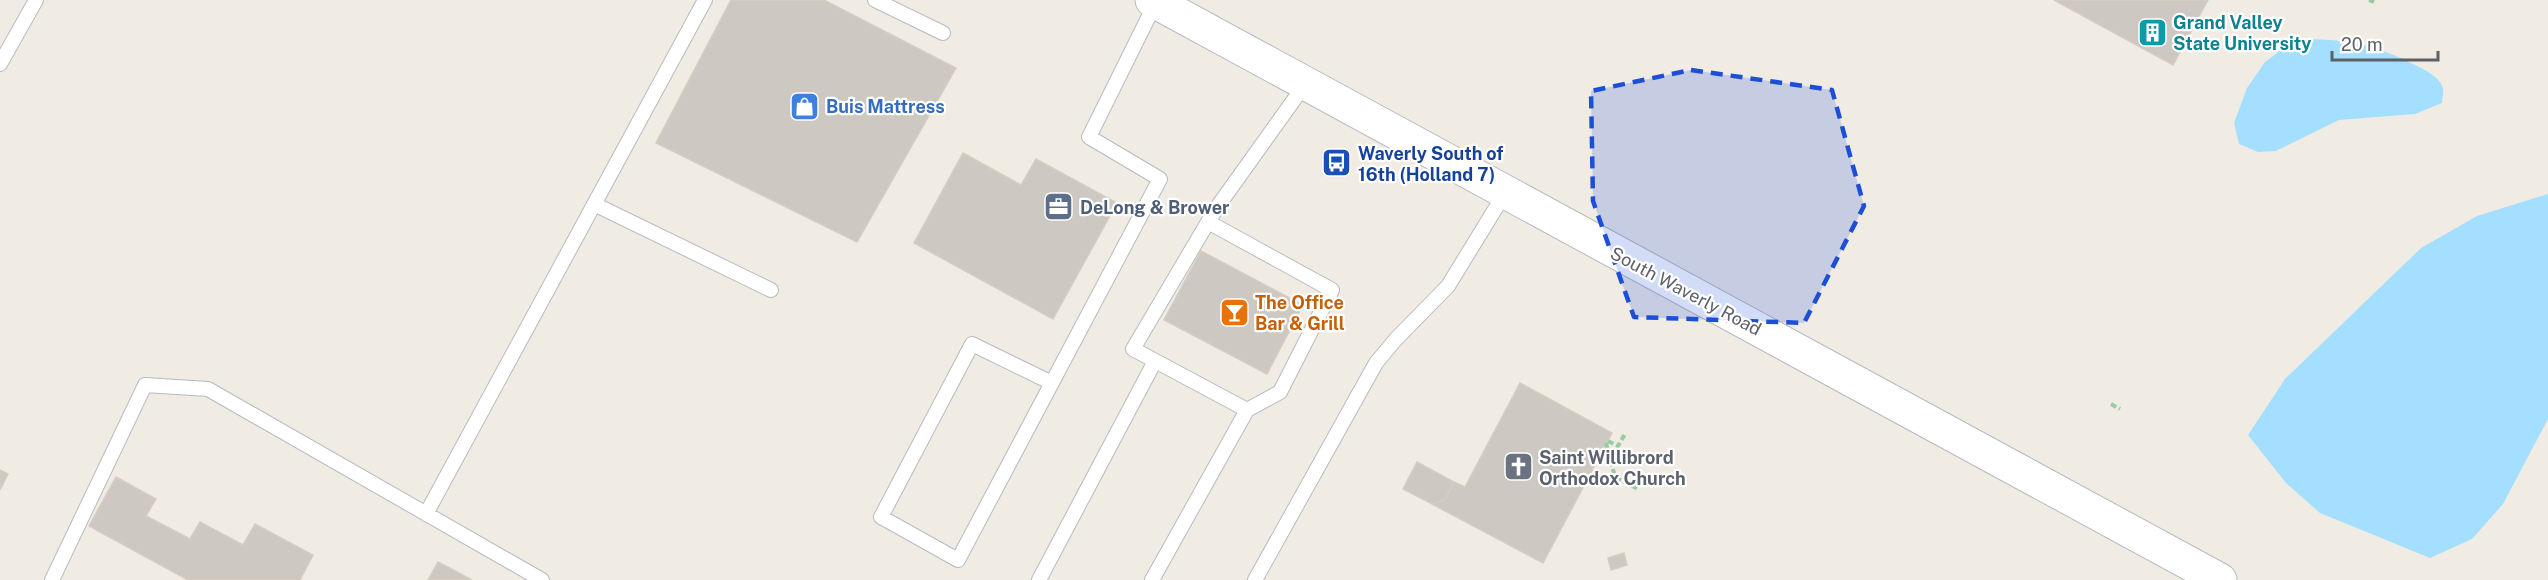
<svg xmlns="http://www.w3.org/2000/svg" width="2548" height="580" font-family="'Public Sans',sans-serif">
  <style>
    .water { fill: #a5dfff }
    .building { fill: #cdc9c2; stroke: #d5cdc1; stroke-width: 1.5 }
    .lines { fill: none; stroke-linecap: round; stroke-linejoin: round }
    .service-casing { stroke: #b6bbbf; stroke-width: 16 }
    .secondary-casing { stroke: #b5babf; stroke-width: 35 }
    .path { stroke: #96cca0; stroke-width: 4; stroke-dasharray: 6 3; stroke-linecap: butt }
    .service { stroke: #fff; stroke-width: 14 }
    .secondary { stroke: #fff; stroke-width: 33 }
    .marked { fill: #1d4ed8; fill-opacity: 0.2; stroke: #1d4ed8; stroke-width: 4.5; stroke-dasharray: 12 8; stroke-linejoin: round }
    .labels { text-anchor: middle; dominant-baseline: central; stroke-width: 4.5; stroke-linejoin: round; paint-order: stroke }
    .culture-label { font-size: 18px; font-weight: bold; fill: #0d838f; stroke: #fff; text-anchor: start }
    .shop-label { font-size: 18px; font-weight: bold; fill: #366cbe; stroke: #fff; text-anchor: start }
    .transit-label { font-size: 18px; font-weight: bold; fill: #164399; stroke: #fff; text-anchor: start }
    .service-label { font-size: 18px; font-weight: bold; fill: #4e5e75; stroke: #fff; text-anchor: start }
    .street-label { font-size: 18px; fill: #5c6166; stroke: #fff }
    .food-label { font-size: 18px; font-weight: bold; fill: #c56008; stroke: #fff; text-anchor: start }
    .worship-label { font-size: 18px; font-weight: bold; fill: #5b616d; stroke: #fff; text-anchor: start }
  </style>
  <rect width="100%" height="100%" fill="#f0ece4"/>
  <path class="water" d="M 2296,39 C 2344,39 2372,43 2415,65 C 2425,70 2439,76 2443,88 C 2444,92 2442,99 2442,103 L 2415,114 L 2339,120 L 2276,151 L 2258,152 L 2239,144 L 2234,123 L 2247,88 L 2265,62 Z
    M 2548,194 L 2548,419 L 2503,504 L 2472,539 L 2430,558 L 2320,513 L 2286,483 L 2248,435 L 2285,379 L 2421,248 L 2477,216 Z"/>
  <path class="building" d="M 731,0 L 824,0 L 956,68 L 857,242 L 656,143 Z
    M 2054,0 L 2208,0 L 2173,65 Z
    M 963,153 L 1021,185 L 1036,159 L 1117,203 L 1053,319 L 914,243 Z
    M 1201,251 L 1303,305 L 1267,374 L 1164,320 Z
    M 1520,383 L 1612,433 L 1543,563 L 1432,504 L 1445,500 L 1454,482 L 1465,487 Z
    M 1417,462 L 1454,482 L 1445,500 L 1432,504 L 1403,489 Z
    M 0,470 L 8,474 L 0,490 Z
    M 116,477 L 156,499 L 146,516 L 190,539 L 200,522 L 243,545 L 255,524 L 313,555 L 300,580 L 188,580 L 89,526 Z
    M 1624,553 L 1627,565 L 1611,570 L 1608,558 Z
    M 438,562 L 472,580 L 428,580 Z"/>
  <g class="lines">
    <defs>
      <path id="service" d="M 875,0 L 943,33
        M 0,64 L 36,0
        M 594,204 L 771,290
        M 1208,222 L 1332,290 L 1280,392 L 1247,410 L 1133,349 L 1208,222 L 1218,206 L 1306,83
        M 1052,383 L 972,344 L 881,517 L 958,560 L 1160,179 L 1089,137 L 1156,2
        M 426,514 L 705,0
        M 52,580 L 145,385 L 208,389 L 542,580
        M 1039,580 L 1155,361
        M 1152,580 L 1247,410
        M 1255,580 L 1376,363 L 1396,339 L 1448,286 L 1505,193"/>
      <path id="secondary" d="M 1152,0 L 2220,580"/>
    </defs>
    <use href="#service" class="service-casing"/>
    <use href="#secondary" class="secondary-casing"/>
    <path class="path" d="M 2369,0 L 2374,2
      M 2111,404 L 2120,409
      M 1608,441 L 1618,446 L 1625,434
      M 1606,443 L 1615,477 L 1638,489"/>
    <use href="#service" class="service"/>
    <use href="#secondary" class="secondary"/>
  </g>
  <path class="marked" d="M 1691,70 L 1832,90 L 1864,206 L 1804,323 L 1634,317 L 1593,201 L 1591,91 Z"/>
  <defs>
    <symbol id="building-square" viewBox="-11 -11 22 22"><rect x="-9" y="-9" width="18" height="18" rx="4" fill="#0f9aa8" stroke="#fff"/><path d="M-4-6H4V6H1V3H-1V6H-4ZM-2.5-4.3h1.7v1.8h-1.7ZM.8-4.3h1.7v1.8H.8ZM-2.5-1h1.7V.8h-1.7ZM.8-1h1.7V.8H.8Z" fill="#fff"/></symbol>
    <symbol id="shop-square" viewBox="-11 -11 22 22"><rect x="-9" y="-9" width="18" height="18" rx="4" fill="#3f7fe0" stroke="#fff"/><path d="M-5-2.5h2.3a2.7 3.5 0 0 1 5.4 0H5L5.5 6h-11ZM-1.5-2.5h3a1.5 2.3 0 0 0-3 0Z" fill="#fff"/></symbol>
    <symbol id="bus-square" viewBox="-11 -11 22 22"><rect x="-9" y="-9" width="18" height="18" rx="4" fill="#1a4fb4" stroke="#fff"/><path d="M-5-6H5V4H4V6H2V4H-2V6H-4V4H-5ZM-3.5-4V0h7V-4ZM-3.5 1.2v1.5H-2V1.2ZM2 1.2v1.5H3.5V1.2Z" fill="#fff"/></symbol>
    <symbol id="office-square" viewBox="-11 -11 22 22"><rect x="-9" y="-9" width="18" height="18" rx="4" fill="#5c6f8a" stroke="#fff"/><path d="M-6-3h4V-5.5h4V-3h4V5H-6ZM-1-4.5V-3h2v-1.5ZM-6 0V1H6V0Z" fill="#fff"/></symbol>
    <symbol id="bar-square" viewBox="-11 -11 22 22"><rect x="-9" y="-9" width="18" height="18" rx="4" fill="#e8710a" stroke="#fff"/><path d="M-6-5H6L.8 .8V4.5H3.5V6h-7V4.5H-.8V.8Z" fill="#fff"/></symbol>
    <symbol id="church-square" viewBox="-11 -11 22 22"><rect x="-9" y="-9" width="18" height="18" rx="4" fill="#6b7280" stroke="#fff"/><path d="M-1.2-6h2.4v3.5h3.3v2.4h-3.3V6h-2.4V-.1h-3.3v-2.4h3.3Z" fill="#fff"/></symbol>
  </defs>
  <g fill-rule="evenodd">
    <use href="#building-square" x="2136" y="16" width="33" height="33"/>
    <use href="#shop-square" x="788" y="90" width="33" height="33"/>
    <use href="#bus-square" x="1320" y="146" width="33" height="33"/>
    <use href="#office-square" x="1042" y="190" width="33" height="33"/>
    <use href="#bar-square" x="1218" y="296" width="33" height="33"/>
    <use href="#church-square" x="1502" y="450" width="33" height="33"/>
  </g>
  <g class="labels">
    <g class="culture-label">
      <text x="2173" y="22">Grand Valley<tspan x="2173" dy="21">State University</tspan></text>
    </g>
    <g class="shop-label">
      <text x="826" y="106">Buis Mattress</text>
    </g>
    <g class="transit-label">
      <text x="1358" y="153">Waverly South of<tspan x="1358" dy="21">16th (Holland 7)</tspan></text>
    </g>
    <g class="service-label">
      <text x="1080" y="207">DeLong &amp; Brower</text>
    </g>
    <g class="street-label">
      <text transform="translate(1686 291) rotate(28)">South Waverly Road</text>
    </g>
    <g class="food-label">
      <text x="1255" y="302">The Office<tspan x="1255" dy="21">Bar &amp; Grill</tspan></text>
    </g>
    <g class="worship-label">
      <text x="1539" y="457">Saint Willibrord<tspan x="1539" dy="21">Orthodox Church</tspan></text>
    </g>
  </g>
  <path d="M2332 51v9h106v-9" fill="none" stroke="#5c6166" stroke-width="3"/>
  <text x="2341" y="51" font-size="18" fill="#5c6166" stroke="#ffffff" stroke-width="4.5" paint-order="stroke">20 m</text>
</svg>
